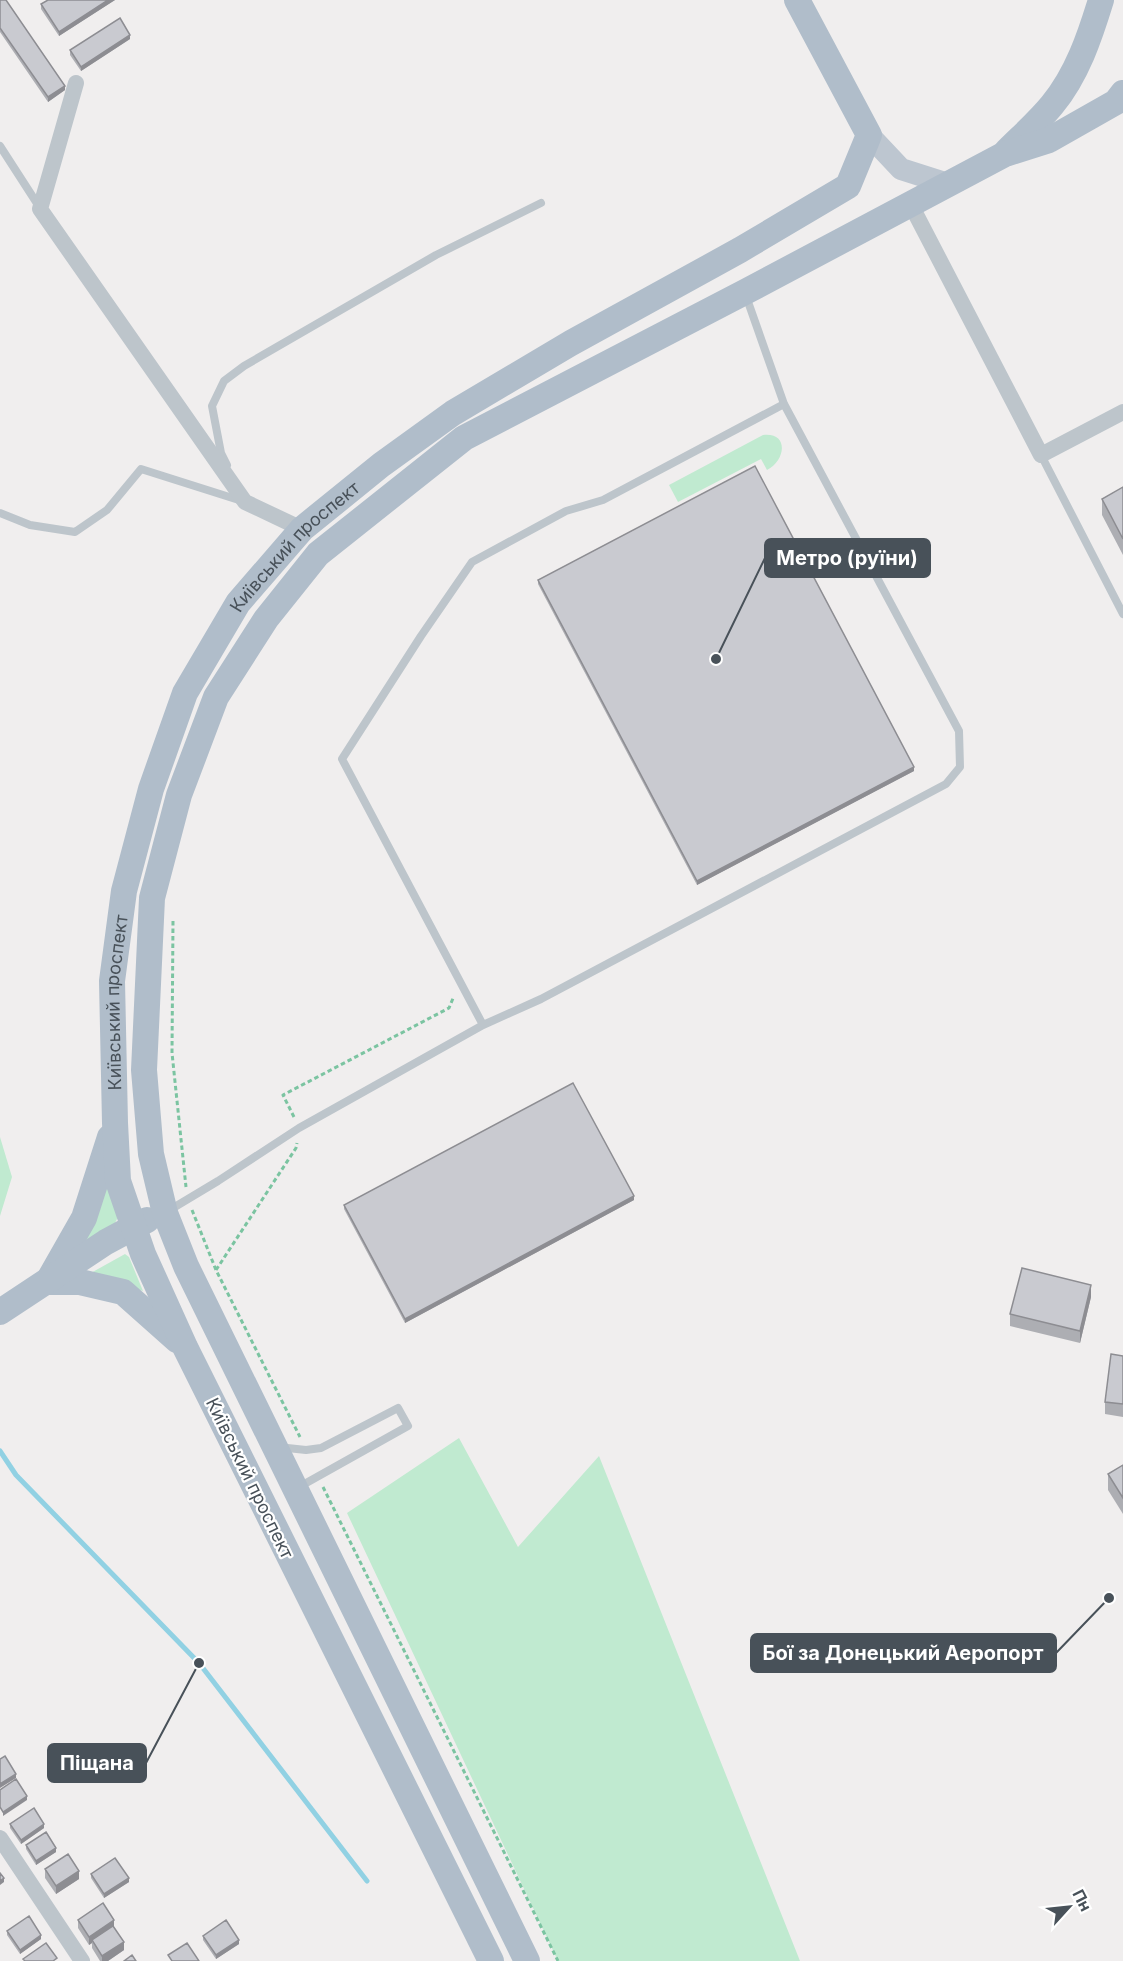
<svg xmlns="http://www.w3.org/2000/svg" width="1123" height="1961" font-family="Inter,sans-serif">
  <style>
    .green { fill: #c0ead0 }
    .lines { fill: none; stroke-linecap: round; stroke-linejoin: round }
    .stream { stroke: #91d1e3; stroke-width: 5 }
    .path { stroke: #7bc4a1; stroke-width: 3; stroke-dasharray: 4.5 3; stroke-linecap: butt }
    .service { stroke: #bdc5cb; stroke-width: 8 }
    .minor { stroke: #bdc5cb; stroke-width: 16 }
    .secondary { stroke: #bdc6d0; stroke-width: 22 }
    .primary { stroke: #b0bdca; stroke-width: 26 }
    .wall { fill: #adaeb3 }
    .shaded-wall { fill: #8d8d92 }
    .building { fill: #c9cad0; stroke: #8d8d92; stroke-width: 1.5 }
    .labels { text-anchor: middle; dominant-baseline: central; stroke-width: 4.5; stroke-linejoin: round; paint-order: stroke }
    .street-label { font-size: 18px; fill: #485159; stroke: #fff }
    .leader { fill: none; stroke: #485159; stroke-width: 2 }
    .callout-dot { fill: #485159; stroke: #fff; stroke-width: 2 }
    .callout { fill: #485159; stroke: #485159; stroke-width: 2 }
    .callout-label { font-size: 20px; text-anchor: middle; font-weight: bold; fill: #fff }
  </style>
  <rect width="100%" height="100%" fill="#f0eeee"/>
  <path class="green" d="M 763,435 C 789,432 786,460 767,470 L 761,459 L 678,502 L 669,485 Z
    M 0,1137 L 12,1177 L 0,1216 Z
    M 107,1176 L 118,1217 L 115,1223 L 77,1249 Z
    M 125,1254 L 129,1257 L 143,1291 L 89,1274 Z
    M 459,1438 L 518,1547 L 599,1456 L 800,1961 L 558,1961 L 347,1513 Z"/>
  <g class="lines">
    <path class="stream" d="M 0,1451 L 16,1475 L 199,1663 L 367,1881"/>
    <path class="path" d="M 173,921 L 172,1053 L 186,1187
      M 294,1117 L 283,1095 L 449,1008 L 454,996
      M 192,1210 L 216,1270 L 300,1437
      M 216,1270 L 296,1148 L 297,1143
      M 323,1487 L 558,1961"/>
    <path class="service" d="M 0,146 L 40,208
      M 1041,455 L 1123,614
      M 227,465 L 221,453 L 212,406 L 224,381 L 244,366 L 436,255 L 541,203
      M 0,513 L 30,525 L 75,532 L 107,510 L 141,469 L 242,501
      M 483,1025 L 541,999 L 946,784 L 960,767 L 959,731 L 784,404 L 746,296
      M 168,1211 L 218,1181 L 299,1128 L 483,1025 L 342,759 L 421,636 L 472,562 L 566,511 L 603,500 L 784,404
      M 278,1447 L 306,1450 L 321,1448 L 398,1408 L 408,1426 L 299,1487"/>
    <path class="minor" d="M 76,83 L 40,209 L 245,502 L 302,529
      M 911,205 L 1041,455 L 1123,412
      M 0,1838 L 82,1961"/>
    <path class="secondary" d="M 869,135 L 901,169 L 948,184"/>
    <g class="primary">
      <path d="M 1007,151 C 1022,136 1039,121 1052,105 C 1077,75 1090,36 1101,0"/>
      <path d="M 51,1276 L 84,1218 L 110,1137"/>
      <path d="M 47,1282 L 80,1282 L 123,1292 L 177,1340"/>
      <path d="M 0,1312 L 106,1242 L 147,1220"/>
      <path id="s1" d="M 491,1961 L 185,1347 L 143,1254 L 118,1181 L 115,1123 L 112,981 L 124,891 L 151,789 L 185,693 L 238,603 L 302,529 L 381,465 L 453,413 L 571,343 L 740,250 L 848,186 L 869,135 L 797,0"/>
      <path d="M 527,1961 L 186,1266 L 165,1213 L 151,1154 L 144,1070 L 152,898 L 179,795 L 216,697 L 266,619 L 318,554 L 464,438 L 745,292 L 1005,154 L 1049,140 L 1116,102 L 1123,93"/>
    </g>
  </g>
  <path class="wall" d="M 0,0 L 65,90 L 48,102 L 0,32 Z
    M 48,0 L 115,0 L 59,36 L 41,9 L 41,4 Z
    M 130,39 L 81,71 L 70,55 L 70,50 Z
    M 1123,487 L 1123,555 L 1102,515 L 1102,499 Z
    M 538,580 L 914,771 L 697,885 L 538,584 Z
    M 634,1200 L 405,1323 L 344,1209 L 344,1205 Z
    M 1091,1297 L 1080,1343 L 1010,1326 L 1010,1314 Z
    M 1123,1356 L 1123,1417 L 1105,1414 L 1105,1402 Z
    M 1123,1465 L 1123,1514 L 1108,1490 L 1108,1474 Z
    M 10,1824 L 44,1828 L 21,1844 L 10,1828 Z
    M 26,1845 L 56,1852 L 36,1865 L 26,1849 Z
    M 45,1869 L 79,1879 L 56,1894 L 45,1878 Z
    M 91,1874 L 129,1882 L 104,1898 L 91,1878 Z
    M 78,1920 L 114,1927 L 124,1950 L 108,1961 L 100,1961 L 92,1948 L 92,1943 L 89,1945 L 78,1928 Z
    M 7,1931 L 41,1939 L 20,1954 L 7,1935 Z
    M 203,1936 L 239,1944 L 216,1959 L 203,1940 Z"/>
  <path class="shaded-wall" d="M 108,0 L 115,0 L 59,36 L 59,32 Z
    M 130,35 L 130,39 L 81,71 L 81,67 Z
    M 65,86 L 65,90 L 48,102 L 48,97 Z
    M 914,767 L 914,771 L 697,885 L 697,881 Z
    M 634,1196 L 634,1200 L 405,1323 L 405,1319 Z
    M 1091,1285 L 1091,1297 L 1080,1343 L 1080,1331 Z
    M 16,1774 L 16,1778 L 0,1788 L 0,1784 Z
    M 27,1796 L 27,1800 L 3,1816 L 3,1812 Z
    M 44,1824 L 44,1828 L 21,1844 L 21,1840 Z
    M 56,1848 L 56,1852 L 36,1865 L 36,1861 Z
    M 79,1871 L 79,1879 L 56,1894 L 56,1886 Z
    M 4,1878 L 4,1882 L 0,1885 L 0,1881 Z
    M 129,1878 L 129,1882 L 104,1898 L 104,1894 Z
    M 114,1920 L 114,1928 L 92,1940 L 92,1943 L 89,1945 L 89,1937 Z
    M 41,1935 L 41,1939 L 20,1954 L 20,1950 Z
    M 239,1940 L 239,1944 L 216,1959 L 216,1955 Z
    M 124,1942 L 124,1950 L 108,1961 L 102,1961 L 102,1956 Z"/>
  <path class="building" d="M 0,0 L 6,0 L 65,86 L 48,97 L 0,28 Z
    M 48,0 L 108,0 L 59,32 L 41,4 Z
    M 120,18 L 130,35 L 81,67 L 70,50 Z
    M 755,466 L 914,767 L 697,881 L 538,580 Z
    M 1123,487 L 1123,539 L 1102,499 Z
    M 573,1083 L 634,1196 L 405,1319 L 344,1205 Z
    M 1022,1268 L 1091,1285 L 1080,1331 L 1010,1314 Z
    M 1111,1354 L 1123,1356 L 1123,1404 L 1105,1402 Z
    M 1123,1465 L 1123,1498 L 1108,1474 Z
    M 5,1756 L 16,1774 L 0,1784 L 0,1759 Z
    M 16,1779 L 27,1796 L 3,1812 L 0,1807 L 0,1790 Z
    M 34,1808 L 44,1824 L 21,1840 L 10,1824 Z
    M 46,1832 L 56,1848 L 36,1861 L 26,1845 Z
    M 68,1854 L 79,1871 L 56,1886 L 45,1869 Z
    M 115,1858 L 129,1878 L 104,1894 L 91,1874 Z
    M 0,1873 L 4,1878 L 0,1881 Z
    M 103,1903 L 114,1920 L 89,1937 L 78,1920 Z
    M 29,1916 L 41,1935 L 20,1950 L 7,1931 Z
    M 226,1920 L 239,1940 L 216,1955 L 203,1936 Z
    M 113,1926 L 124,1942 L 102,1956 L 92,1940 Z
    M 46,1943 L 57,1958 L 53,1961 L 25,1961 L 23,1959 Z
    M 187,1943 L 199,1961 L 172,1961 L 168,1955 Z
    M 132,1955 L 136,1961 L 124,1961 Z"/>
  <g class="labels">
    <g class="street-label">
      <text stroke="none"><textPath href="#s1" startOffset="1548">Київський проспект</textPath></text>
      <text stroke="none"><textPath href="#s1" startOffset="1044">Київський проспект</textPath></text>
      <text transform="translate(250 1478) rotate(64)">Київський проспект</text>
    </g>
  </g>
  <path class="leader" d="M716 659L765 558M1109 1598L1056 1653M199 1663L146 1763"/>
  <g class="callout-dot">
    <circle cx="716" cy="659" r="6"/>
    <circle cx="1109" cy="1598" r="6"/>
    <circle cx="199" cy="1663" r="6"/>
  </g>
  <g class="callout">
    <rect x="765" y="539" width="165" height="38" rx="6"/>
    <rect x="751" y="1634" width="305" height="38" rx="6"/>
    <rect x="48" y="1744" width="98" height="38" rx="6"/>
  </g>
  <g class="callout-label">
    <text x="847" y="565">Метро (руїни)</text>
    <text x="903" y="1660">Бої за Донецький Аеропорт</text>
    <text x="97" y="1770">Піщана</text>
  </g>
  <g transform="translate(1069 1907) rotate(63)" stroke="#ffffff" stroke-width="4.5" paint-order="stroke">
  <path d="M0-4.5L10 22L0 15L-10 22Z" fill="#485159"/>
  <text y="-9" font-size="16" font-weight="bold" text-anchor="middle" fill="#485159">Пн</text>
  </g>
</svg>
